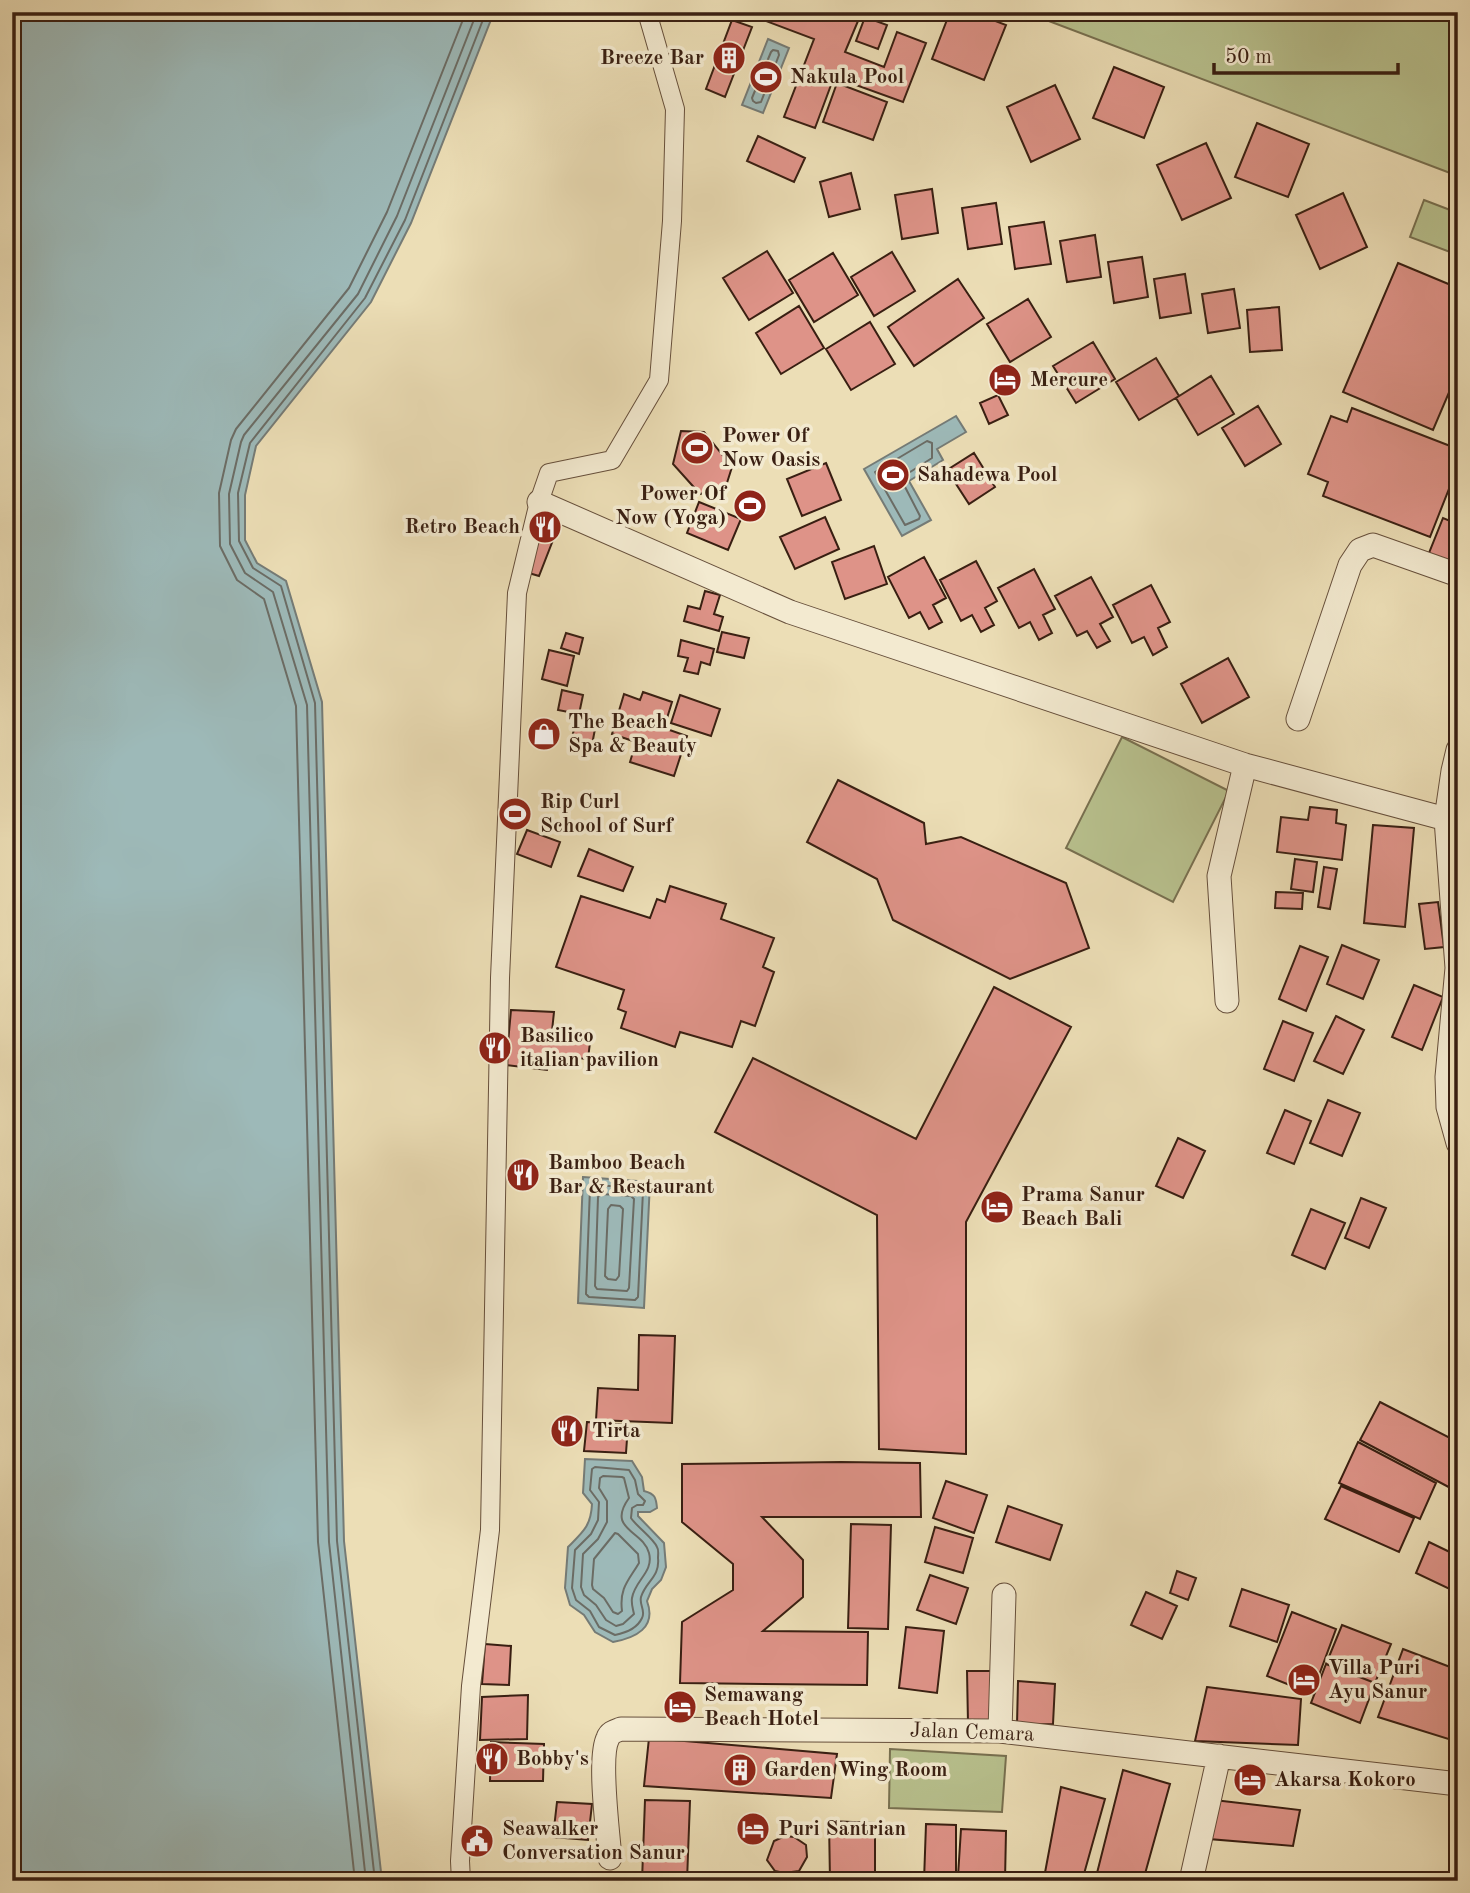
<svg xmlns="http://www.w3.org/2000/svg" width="1470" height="1893" font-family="'Old Standard TT',serif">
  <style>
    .green { fill: #b8c18e; stroke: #787050; stroke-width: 2 }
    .water { fill: #9db9b8; stroke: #757b76; stroke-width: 2 }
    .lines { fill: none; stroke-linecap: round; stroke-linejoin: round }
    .shore { stroke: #6b6c65; stroke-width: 2 }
    .building { fill: #de9388; stroke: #391f12; stroke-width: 2 }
    .pedestrian-casing { stroke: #664f3b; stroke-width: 20 }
    .minor-casing { stroke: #664f3b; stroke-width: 25 }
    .pedestrian { stroke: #f3ead0; stroke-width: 18 }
    .minor { stroke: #f3ead0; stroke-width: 23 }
    .labels { text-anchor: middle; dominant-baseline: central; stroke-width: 7; stroke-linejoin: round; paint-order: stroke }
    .poi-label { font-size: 21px; font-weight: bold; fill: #391f12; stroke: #f3ead0; text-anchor: start }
    .street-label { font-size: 21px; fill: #391f12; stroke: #f3ead0 }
  </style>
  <rect width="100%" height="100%" fill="#ecdeb6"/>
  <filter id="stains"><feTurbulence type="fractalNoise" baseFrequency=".00286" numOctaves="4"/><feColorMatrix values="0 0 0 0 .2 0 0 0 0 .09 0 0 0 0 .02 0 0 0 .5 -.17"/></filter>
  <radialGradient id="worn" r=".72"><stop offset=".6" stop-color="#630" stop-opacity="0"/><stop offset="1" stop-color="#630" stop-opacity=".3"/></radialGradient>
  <path class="green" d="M 1025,12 L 1458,12 L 1458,176 Z
    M 1424,200 L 1458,213 L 1458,255 L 1410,237 Z
    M 1122,737 L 1229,791 L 1173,902 L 1066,848 Z
    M 890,1749 L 1006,1756 L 1002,1812 L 889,1808 Z"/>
  <path class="water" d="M 12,12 L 494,12 L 411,223 L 371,302 L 256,446 L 245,495 L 245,540 L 257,563 L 286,581 L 322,702 L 344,1541 L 382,1881 L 12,1881 Z
    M 768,39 L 789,48 L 763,113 L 742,105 Z
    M 956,416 L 966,432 L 937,449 L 943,460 L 909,481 L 931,520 L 902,536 L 864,469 Z
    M 583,1177 L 650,1182 L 644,1308 L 578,1303 Z
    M 585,1459 L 632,1461 L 642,1477 L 644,1491 C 655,1494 656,1497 657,1508 L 650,1512 L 638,1512 L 638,1516 L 664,1543 L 666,1567 L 661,1580 L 652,1589 L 647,1601 C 657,1628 635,1638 613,1642 L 595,1632 L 584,1615 L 570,1605 L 565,1588 L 568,1547 C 583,1532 591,1526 592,1504 L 583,1493 Z"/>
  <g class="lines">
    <path class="shore" d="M 773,50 L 778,51 L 779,55 L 761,102 L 756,103 L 753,101 L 752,98 L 771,52 Z
      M 927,441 L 932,443 L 932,458 L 907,474 L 903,479 L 904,485 L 920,516 L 919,519 L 905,525 L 875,472 Z
      M 594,1185 L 640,1188 L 643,1191 L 638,1297 L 635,1300 L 589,1297 L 586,1294 L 590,1188 Z
      M 602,1194 L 631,1196 L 634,1199 L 629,1288 L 627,1291 L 597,1289 L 595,1286 L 598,1197 Z
      M 611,1205 L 620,1206 L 623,1209 L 619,1276 L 616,1280 L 608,1279 L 605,1276 L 608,1209 Z
      M 595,1467 L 629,1470 L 635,1480 L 638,1494 L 645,1501 L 643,1505 L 637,1505 L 632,1508 L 631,1518 C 637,1527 653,1538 657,1547 C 659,1550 658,1554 658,1558 C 660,1577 646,1581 641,1597 C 639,1605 646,1611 642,1618 C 637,1629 625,1633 615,1635 L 599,1627 L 590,1611 L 576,1600 L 572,1588 L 575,1550 L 591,1534 L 598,1520 L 599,1502 L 590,1490 L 592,1469 Z
      M 603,1476 L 622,1477 L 624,1478 L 629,1498 C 606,1530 643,1530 649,1553 C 654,1572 635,1580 632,1598 C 631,1604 633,1609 634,1614 L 623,1624 L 616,1626 L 606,1620 L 596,1605 L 584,1595 L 581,1587 L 583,1554 L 598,1539 L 607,1522 L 607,1501 L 599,1488 L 600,1478 Z
      M 615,1533 L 618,1534 L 638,1554 L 639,1563 C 629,1580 619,1588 622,1611 L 618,1614 L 613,1612 L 604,1598 L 593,1589 L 592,1585 L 594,1559 Z
      M 355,1881 L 318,1542 L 296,706 L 264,599 L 237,580 L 220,546 L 219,493 L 231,440 L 236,429 L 349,288 L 387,212 L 466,12
      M 366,1881 L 329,1542 L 307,705 L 273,592 L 245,573 L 230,544 L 229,494 L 241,442 L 244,435 L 358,294 L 397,216 L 477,12
      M 375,1881 L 337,1541 L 315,703 L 281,586 L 253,568 L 239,541 L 238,493 L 250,443 L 365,298 L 405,220 L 486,12"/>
  </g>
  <path class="building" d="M 742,12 L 836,12 L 858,21 L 845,52 L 884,67 L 897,32 L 926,43 L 903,102 L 834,77 L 815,128 L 784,117 L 814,39 Z
    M 950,12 L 972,12 L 1006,25 L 984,80 L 932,59 Z
    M 865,17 L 887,25 L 878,49 L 856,41 Z
    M 732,20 L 752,27 L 725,97 L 706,89 Z
    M 1114,67 L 1164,87 L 1144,138 L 1093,118 Z
    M 837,83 L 887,102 L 873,140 L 823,122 Z
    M 1055,85 L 1080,139 L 1031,162 L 1007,107 Z
    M 1257,123 L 1309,144 L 1288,197 L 1235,177 Z
    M 758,136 L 805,158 L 794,182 L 747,161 Z
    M 1206,143 L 1231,198 L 1182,220 L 1157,165 Z
    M 851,173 L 860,209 L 829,217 L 820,182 Z
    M 932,189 L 938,233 L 902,239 L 895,195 Z
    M 1343,193 L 1367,247 L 1320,269 L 1296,215 Z
    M 996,203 L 1002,244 L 968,249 L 962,208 Z
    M 1044,222 L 1051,264 L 1015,269 L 1009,227 Z
    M 1095,235 L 1101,277 L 1067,282 L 1060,241 Z
    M 767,251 L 793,293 L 749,320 L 723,278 Z
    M 892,252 L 915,291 L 874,316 L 851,277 Z
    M 833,253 L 858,295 L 814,322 L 789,280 Z
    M 1142,257 L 1148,297 L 1114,303 L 1108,262 Z
    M 1398,263 L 1458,288 L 1458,385 L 1453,383 L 1433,430 L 1343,392 Z
    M 1185,274 L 1191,313 L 1160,318 L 1154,279 Z
    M 958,279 L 984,318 L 914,366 L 888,327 Z
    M 1234,289 L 1240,328 L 1208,333 L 1202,294 Z
    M 1028,299 L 1051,337 L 1010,362 L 987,324 Z
    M 799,306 L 824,348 L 781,374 L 756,333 Z
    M 1279,307 L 1282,350 L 1250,352 L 1247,310 Z
    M 870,322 L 895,364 L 851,390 L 826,349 Z
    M 1093,342 L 1115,379 L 1076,403 L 1053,366 Z
    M 1156,358 L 1179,396 L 1139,420 L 1116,382 Z
    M 1211,376 L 1234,414 L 1198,435 L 1176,398 Z
    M 998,395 L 1008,415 L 989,424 L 980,403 Z
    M 1258,406 L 1281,444 L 1245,466 L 1222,428 Z
    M 1352,408 L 1458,449 L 1458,466 L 1430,537 L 1323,496 L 1328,482 L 1308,474 L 1331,416 L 1347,422 Z
    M 681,431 L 704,432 L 732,467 L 726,486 L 700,494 L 673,464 Z
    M 974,453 L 995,487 L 969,504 L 947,470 Z
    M 826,463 L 841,500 L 802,516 L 787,479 Z
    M 699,502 L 741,519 L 728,550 L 687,533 Z
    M 542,508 L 555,515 L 550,529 L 537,526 Z
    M 1458,516 L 1458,570 L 1427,558 L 1443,518 L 1455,523 Z
    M 825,517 L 839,549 L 795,569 L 780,537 Z
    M 535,532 L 553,540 L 539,576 L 522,571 Z
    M 874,546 L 887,584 L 845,599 L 832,562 Z
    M 924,557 L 946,598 L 933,605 L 942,622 L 929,629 L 920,612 L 909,618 L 888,577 Z
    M 976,561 L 997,601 L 985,608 L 994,625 L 981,632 L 972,615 L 961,621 L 940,580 Z
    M 1034,569 L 1055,609 L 1043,615 L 1052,633 L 1039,640 L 1030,622 L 1019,628 L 998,588 Z
    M 1091,577 L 1113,617 L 1100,624 L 1110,641 L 1097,648 L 1087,631 L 1077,636 L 1055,596 Z
    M 1151,585 L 1170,622 L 1158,628 L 1167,647 L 1153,655 L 1144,637 L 1132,643 L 1113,605 Z
    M 705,591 L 720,595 L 714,614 L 723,617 L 719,631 L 684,621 L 688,606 L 700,609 Z
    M 722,632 L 749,638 L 744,658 L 717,652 Z
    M 566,633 L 583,638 L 579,654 L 561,648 Z
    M 681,640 L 714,649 L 710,665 L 701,662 L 698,674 L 684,671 L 688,658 L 678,656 Z
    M 549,650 L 574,656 L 567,686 L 542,679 Z
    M 1228,658 L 1249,697 L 1202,723 L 1181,684 Z
    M 562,690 L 583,695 L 579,714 L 558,710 Z
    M 643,692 L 672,702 L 664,728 L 687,736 L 674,776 L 630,762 L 636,742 L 612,734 L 624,694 L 640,700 Z
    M 680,695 L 720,709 L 711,736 L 671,723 Z
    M 575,725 L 595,729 L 591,750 L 570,746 Z
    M 838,780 L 924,823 L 926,844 L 961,837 L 1066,883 L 1089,948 L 1010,979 L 893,920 L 877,879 L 807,842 Z
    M 1310,807 L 1337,810 L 1336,823 L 1346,825 L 1342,860 L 1277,852 L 1281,817 L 1308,820 Z
    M 1373,825 L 1414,828 L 1405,927 L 1364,923 Z
    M 527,830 L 560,842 L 551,867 L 517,854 Z
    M 589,849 L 633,867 L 623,891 L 578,876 Z
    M 1295,859 L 1317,862 L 1313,892 L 1291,889 Z
    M 1324,867 L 1337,869 L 1330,909 L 1318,907 Z
    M 670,886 L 726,904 L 721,919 L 774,938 L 763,967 L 774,972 L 755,1026 L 741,1021 L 732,1047 L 680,1032 L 675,1047 L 621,1028 L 626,1012 L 618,1009 L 624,990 L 556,967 L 581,896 L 650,918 L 657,899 L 665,902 Z
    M 1276,892 L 1303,893 L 1302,909 L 1275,908 Z
    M 1438,902 L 1444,947 L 1425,949 L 1419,904 Z
    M 1342,945 L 1379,960 L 1363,999 L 1327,984 Z
    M 1300,946 L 1328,957 L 1306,1011 L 1279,999 Z
    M 1414,985 L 1443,997 L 1422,1050 L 1392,1037 Z
    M 994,987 L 1071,1027 L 966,1222 L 966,1454 L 879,1449 L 877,1215 L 715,1132 L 753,1058 L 916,1139 Z
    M 511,1010 L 554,1012 L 552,1031 L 591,1034 L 588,1059 L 550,1056 L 547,1070 L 506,1065 Z
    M 1336,1016 L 1364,1030 L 1343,1074 L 1314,1061 Z
    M 1283,1021 L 1313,1033 L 1294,1081 L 1264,1069 Z
    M 1328,1100 L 1360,1113 L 1342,1156 L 1310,1143 Z
    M 1285,1110 L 1311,1121 L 1294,1164 L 1267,1153 Z
    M 1178,1138 L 1205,1151 L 1183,1198 L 1156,1186 Z
    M 1361,1198 L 1386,1208 L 1369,1248 L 1345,1238 Z
    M 1311,1209 L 1345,1223 L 1325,1269 L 1292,1255 Z
    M 639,1335 L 675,1336 L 672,1423 L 596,1420 L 598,1388 L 638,1390 Z
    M 1380,1402 L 1458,1442 L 1458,1492 L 1360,1440 Z
    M 587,1422 L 628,1425 L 626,1453 L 584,1451 Z
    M 1358,1442 L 1436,1483 L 1420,1519 L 1339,1483 Z
    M 841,1462 L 920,1463 L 921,1517 L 762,1517 L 803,1560 L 803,1597 L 763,1631 L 868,1632 L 867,1685 L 680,1683 L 682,1622 L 733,1590 L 733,1564 L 682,1522 L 682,1464 Z
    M 946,1481 L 987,1495 L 974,1533 L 933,1518 Z
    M 1341,1486 L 1414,1518 L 1399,1552 L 1325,1519 Z
    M 1008,1506 L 1062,1525 L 1050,1560 L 996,1542 Z
    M 851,1524 L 891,1525 L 888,1629 L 848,1628 Z
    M 935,1527 L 973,1538 L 963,1573 L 925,1562 Z
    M 1429,1542 L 1458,1556 L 1458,1593 L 1416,1573 Z
    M 1177,1571 L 1196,1578 L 1188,1600 L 1170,1593 Z
    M 930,1575 L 968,1588 L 956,1624 L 917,1610 Z
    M 1242,1589 L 1289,1605 L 1277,1642 L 1230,1626 Z
    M 1146,1592 L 1177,1606 L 1162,1639 L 1131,1625 Z
    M 1292,1612 L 1336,1629 L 1312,1694 L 1267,1676 Z
    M 1342,1625 L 1391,1644 L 1375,1683 L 1326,1664 Z
    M 906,1627 L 944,1631 L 937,1693 L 899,1688 Z
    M 485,1644 L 511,1646 L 509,1685 L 482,1684 Z
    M 1403,1649 L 1458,1670 L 1458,1742 L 1378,1717 Z
    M 1326,1664 L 1375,1683 L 1360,1723 L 1311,1703 Z
    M 967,1671 L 995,1671 L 995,1723 L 968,1723 Z
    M 1018,1681 L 1055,1684 L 1053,1724 L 1017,1725 Z
    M 1207,1687 L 1301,1699 L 1298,1745 L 1195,1741 Z
    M 528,1695 L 527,1739 L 480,1740 L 482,1697 Z
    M 649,1738 L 837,1754 L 831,1798 L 644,1786 Z
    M 491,1742 L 544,1744 L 543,1781 L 490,1781 Z
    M 1123,1770 L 1170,1784 L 1143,1881 L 1095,1881 Z
    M 1061,1787 L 1105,1799 L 1082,1881 L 1060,1881 L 1044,1878 Z
    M 645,1800 L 690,1801 L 687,1881 L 642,1881 Z
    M 1214,1800 L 1300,1810 L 1293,1846 L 1209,1839 Z
    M 557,1802 L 592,1804 L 588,1840 L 553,1837 Z
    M 829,1821 L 875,1823 L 875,1881 L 830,1881 Z
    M 926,1824 L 956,1825 L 956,1880 L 924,1881 Z
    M 961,1829 L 1006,1831 L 1005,1881 L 958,1876 Z
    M 785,1836 L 794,1837 L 806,1845 L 807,1857 L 799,1871 L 784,1873 L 775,1871 L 767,1860 L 774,1841 Z
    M 1201,1874 L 1284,1881 L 1200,1881 Z"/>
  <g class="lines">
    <defs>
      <path id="pedestrian" d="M 461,1881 L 460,1861 L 471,1686 L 490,1530 L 500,978 L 517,593 L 539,502 L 549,473 L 612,460 L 659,380 L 672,221 L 675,109 L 647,12"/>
      <path id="minor" d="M 539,502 L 790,612 L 1245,765 L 1446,819
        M 1298,719 L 1350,565 L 1360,550 L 1373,545 L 1458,575
        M 1458,750 L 1453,771 L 1446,819 L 1457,968 L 1447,1077 L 1448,1107 L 1458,1143
        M 1227,1001 L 1219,876 L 1245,765
        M 1000,1731 L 1004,1595
        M 610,1858 C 608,1833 598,1756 608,1738 C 610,1732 616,1731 621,1729 L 1000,1731 L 1458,1784
        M 1191,1881 L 1219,1756"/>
    </defs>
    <use href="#pedestrian" class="pedestrian-casing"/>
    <use href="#minor" class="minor-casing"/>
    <use href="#pedestrian" class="pedestrian"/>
    <use href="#minor" class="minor"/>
  </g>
  <defs>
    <symbol id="building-disc" viewBox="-11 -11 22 22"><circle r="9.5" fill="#8f2418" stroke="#f3ead0"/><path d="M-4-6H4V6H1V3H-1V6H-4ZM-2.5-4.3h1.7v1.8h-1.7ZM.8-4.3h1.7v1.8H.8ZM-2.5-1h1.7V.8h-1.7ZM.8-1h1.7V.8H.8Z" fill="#fff"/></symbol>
    <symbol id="stadium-disc" viewBox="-11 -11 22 22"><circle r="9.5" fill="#8f2418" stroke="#f3ead0"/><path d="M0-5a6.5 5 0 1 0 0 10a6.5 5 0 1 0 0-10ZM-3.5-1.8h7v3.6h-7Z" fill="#fff"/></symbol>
    <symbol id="hotel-disc" viewBox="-11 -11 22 22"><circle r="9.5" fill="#8f2418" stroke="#f3ead0"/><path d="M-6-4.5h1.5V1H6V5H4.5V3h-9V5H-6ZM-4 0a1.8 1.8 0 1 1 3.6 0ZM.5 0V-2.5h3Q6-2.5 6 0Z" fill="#fff"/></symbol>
    <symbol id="restaurant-disc" viewBox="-11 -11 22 22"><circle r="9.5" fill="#8f2418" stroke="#f3ead0"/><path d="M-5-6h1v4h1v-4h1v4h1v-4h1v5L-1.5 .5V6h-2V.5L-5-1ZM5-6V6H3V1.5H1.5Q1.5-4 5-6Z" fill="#fff"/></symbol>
    <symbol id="shop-disc" viewBox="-11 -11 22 22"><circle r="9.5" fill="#8f2418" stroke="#f3ead0"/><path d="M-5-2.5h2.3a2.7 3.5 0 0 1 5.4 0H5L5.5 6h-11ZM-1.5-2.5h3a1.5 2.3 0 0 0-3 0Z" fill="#fff"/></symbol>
    <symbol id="civic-disc" viewBox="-11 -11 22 22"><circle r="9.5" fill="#8f2418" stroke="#f3ead0"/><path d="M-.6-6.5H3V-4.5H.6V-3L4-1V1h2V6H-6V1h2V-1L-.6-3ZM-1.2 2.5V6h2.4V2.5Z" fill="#fff"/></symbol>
  </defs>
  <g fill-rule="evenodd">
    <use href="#building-disc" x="710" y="39" width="38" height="38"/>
    <use href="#stadium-disc" x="747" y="58" width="38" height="38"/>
    <use href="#hotel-disc" x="986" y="361" width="38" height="38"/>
    <use href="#stadium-disc" x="678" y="429" width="38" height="38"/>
    <use href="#stadium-disc" x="874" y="456" width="38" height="38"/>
    <use href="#stadium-disc" x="731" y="487" width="38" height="38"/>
    <use href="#restaurant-disc" x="526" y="508" width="38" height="38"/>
    <use href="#shop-disc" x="525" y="715" width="38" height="38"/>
    <use href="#stadium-disc" x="496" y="795" width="38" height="38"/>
    <use href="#restaurant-disc" x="476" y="1029" width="38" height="38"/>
    <use href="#restaurant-disc" x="504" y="1156" width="38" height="38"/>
    <use href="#hotel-disc" x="978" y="1188" width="38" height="38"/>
    <use href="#restaurant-disc" x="548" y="1412" width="38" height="38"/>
    <use href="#hotel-disc" x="1285" y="1661" width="38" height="38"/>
    <use href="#hotel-disc" x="661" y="1688" width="38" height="38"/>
    <use href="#restaurant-disc" x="473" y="1740" width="38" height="38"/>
    <use href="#building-disc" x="721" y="1751" width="38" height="38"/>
    <use href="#hotel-disc" x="1231" y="1761" width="38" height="38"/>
    <use href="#hotel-disc" x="734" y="1810" width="38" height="38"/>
    <use href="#civic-disc" x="458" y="1822" width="38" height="38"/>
  </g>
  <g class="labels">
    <g class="poi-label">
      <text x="704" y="58" text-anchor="end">Breeze Bar</text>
      <text x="790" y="77">Nakula Pool</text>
      <text x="1030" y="380">Mercure</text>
      <text x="722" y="436">Power Of<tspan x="722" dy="24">Now Oasis</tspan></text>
      <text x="917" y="475">Sahadewa Pool</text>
      <text x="726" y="494" text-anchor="end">Power Of<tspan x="726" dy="24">Now (Yoga)</tspan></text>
      <text x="520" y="527" text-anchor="end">Retro Beach</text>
      <text x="568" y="722">The Beach<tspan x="568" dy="24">Spa &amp; Beauty</tspan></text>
      <text x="540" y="802">Rip Curl<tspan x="540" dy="24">School of Surf</tspan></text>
      <text x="520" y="1036">Basilico<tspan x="520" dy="24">italian pavilion</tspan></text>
      <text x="548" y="1163">Bamboo Beach<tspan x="548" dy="24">Bar &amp; Restaurant</tspan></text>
      <text x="1021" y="1195">Prama Sanur<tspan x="1021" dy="24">Beach Bali</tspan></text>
      <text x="592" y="1431">Tirta</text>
      <text x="1328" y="1668">Villa Puri<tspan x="1328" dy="24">Ayu Sanur</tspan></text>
      <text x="704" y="1695">Semawang<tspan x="704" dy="24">Beach Hotel</tspan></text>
      <text x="516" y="1759">Bobby's</text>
      <text x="764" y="1770">Garden Wing Room</text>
      <text x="1274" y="1780">Akarsa Kokoro</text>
      <text x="502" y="1829">Seawalker<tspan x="502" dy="24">Conversation Sanur</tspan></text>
      <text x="778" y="1829">Puri Santrian</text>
    </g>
    <g class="street-label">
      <text transform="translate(972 1733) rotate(2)">Jalan Cemara</text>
    </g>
  </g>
  <rect width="1470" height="1893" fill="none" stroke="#ecdeb6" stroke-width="42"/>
  <rect x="14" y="14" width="1442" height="1865" fill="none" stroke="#391f12" stroke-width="3.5"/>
  <rect x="21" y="21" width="1428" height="1851" fill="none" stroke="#391f12" stroke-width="2"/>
  <path d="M1214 63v10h184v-10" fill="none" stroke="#391f12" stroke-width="3.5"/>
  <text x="1225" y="63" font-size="21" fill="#391f12" stroke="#f3ead0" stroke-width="5" paint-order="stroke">50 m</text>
  <rect width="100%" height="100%" filter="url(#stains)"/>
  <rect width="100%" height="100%" fill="url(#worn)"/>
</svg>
